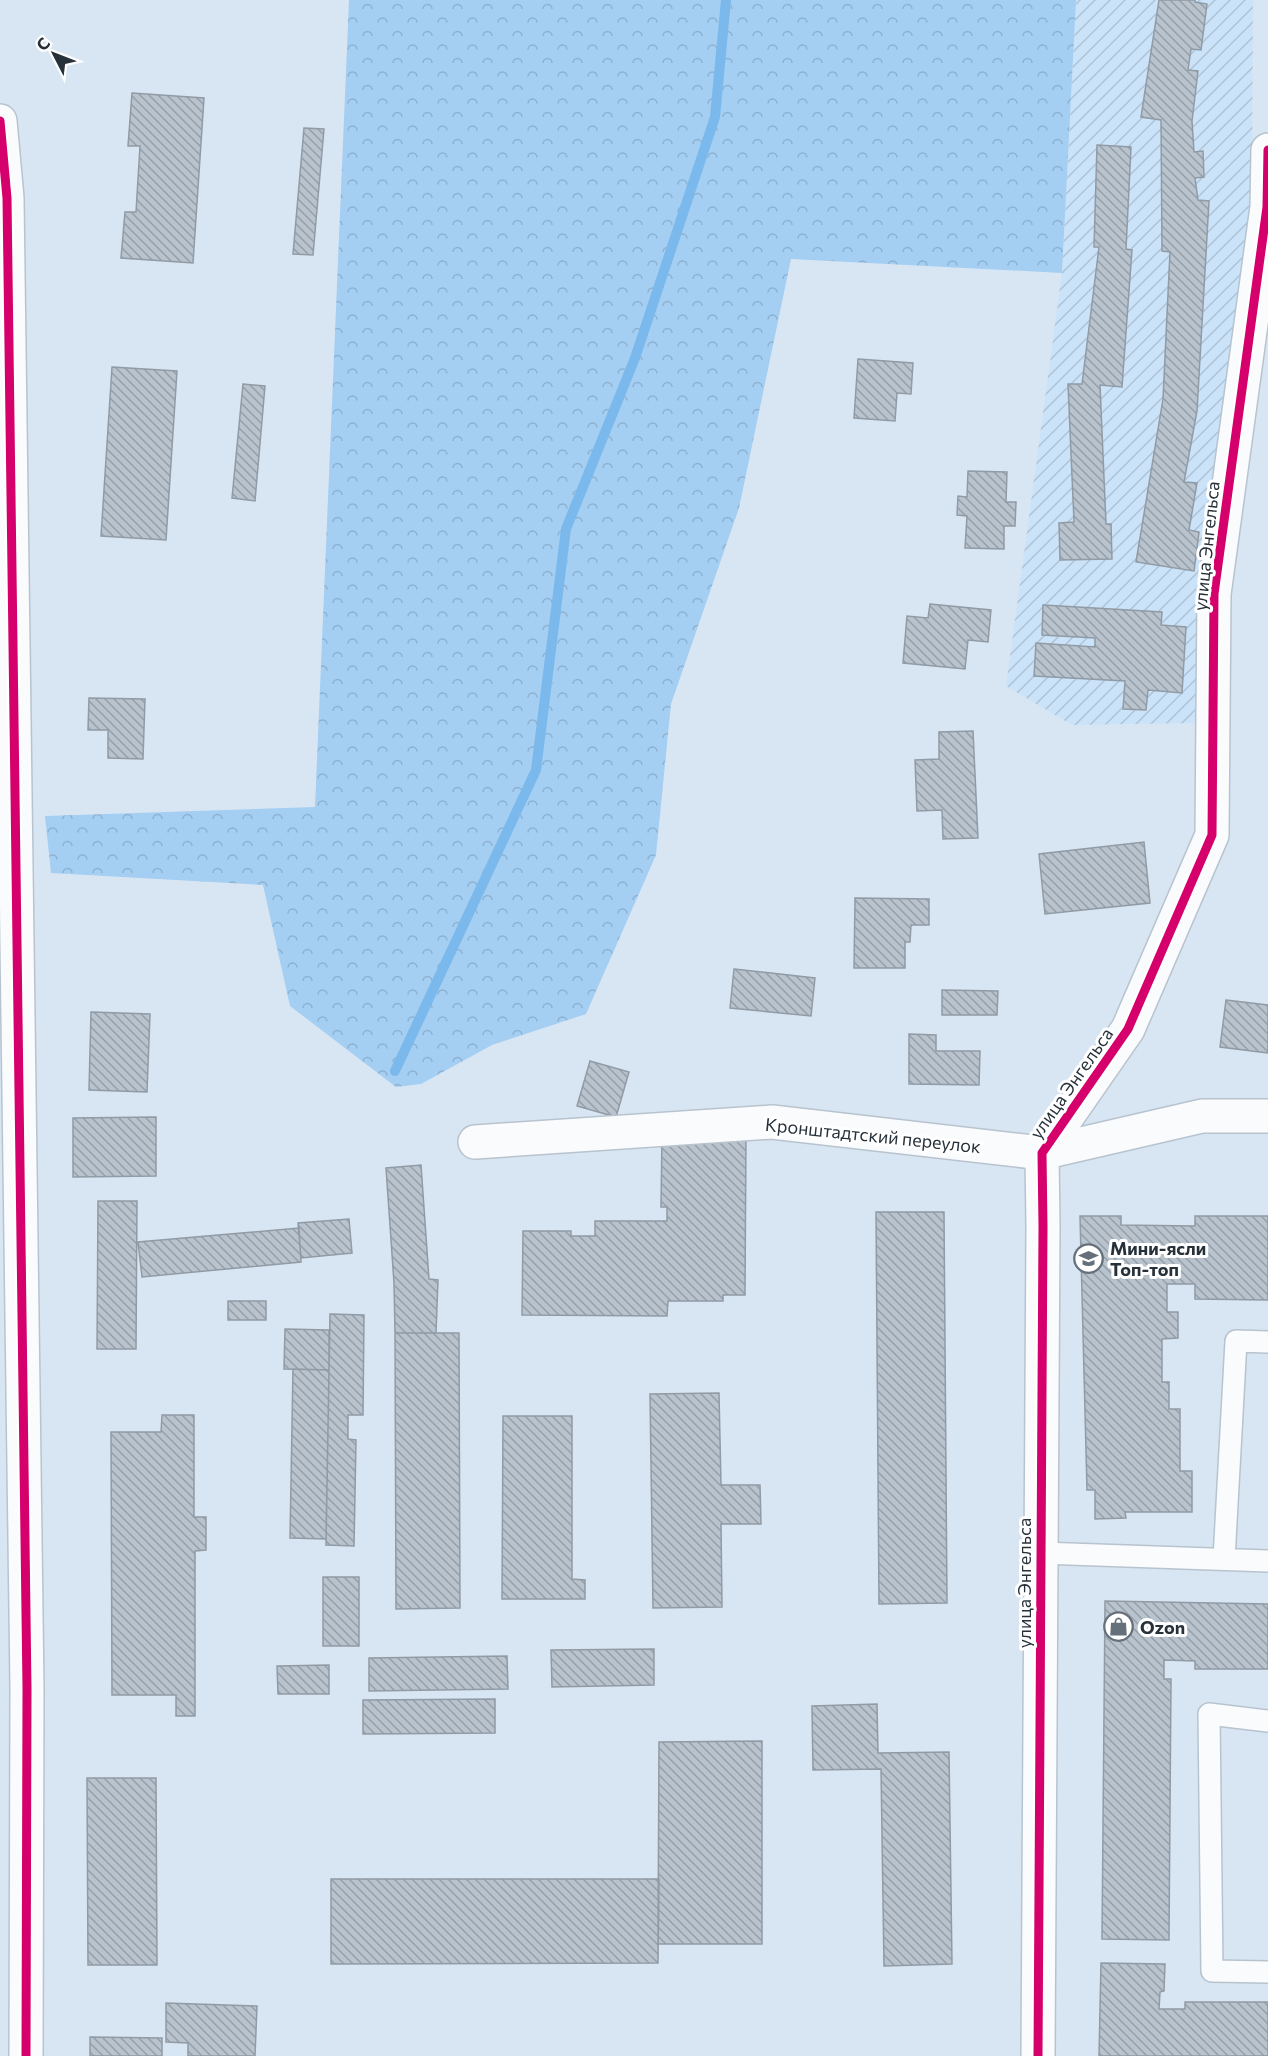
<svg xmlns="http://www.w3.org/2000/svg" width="1268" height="2056" font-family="Commissioner,sans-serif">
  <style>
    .industrial { fill: url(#industrial-furrows) }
    .forest { fill: url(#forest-crowns) }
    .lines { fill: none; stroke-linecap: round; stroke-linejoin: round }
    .stream { stroke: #7bb9ec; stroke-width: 10 }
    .building { fill: url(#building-back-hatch); stroke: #909ba5; stroke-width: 1.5 }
    .service-casing { stroke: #b8c3ce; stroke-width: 24 }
    .minor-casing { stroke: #b8c3ce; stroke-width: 36 }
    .service { stroke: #f9fbfd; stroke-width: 21 }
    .minor { stroke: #f9fbfd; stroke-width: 33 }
    .cycleway-casing { stroke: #fff; stroke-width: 13 }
    .cycleway { stroke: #d6006c; stroke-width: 9 }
    .labels { text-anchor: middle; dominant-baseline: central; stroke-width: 6; stroke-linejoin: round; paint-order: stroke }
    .street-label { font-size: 18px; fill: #27313a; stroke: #fff }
    .poi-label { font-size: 18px; font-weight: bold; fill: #27313a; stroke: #fff; text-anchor: start }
  </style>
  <defs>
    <pattern id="industrial-furrows" width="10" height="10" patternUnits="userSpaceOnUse" patternTransform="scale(1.5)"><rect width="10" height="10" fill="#cae3f9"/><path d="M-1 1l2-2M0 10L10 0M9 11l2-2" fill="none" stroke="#aec3d6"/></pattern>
    <pattern id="forest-crowns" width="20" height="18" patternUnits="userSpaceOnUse" patternTransform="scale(1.5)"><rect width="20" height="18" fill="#a4cef2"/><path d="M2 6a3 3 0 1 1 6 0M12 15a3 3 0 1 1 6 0" fill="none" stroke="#8db1d0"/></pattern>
    <pattern id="building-back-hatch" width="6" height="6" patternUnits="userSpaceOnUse" patternTransform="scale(1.5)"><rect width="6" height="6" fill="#b9c3ce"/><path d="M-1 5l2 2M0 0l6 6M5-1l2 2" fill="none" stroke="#969fa8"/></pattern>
  </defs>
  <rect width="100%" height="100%" fill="#d8e6f4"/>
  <path class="industrial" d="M 1076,0 L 1253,0 L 1252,208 L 1204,583 L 1196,723 L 1072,725 L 1006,686 L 1062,273 Z"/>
  <path class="forest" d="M 349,0 L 1076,0 L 1062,273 L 791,259 L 739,508 L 671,704 L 656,855 L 586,1014 L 492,1045 L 421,1084 L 396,1087 L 290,1006 L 263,885 L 51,873 L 45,816 L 315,807 Z"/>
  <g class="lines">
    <path class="stream" d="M 395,1071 L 536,770 L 566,529 L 635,358 L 715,117 L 726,0"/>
  </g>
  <path class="building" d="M 1159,0 L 1195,0 L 1195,2 L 1207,4 L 1201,50 L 1191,49 L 1188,70 L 1198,71 L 1192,121 L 1194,152 L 1203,151 L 1204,177 L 1195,178 L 1198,200 L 1209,201 L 1197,411 L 1184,482 L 1197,483 L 1189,530 L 1199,532 L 1194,571 L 1136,562 L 1163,399 L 1170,252 L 1162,251 L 1161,120 L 1141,117 Z
    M 132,93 L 204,98 L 193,263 L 121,258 L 125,212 L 136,212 L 140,146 L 128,146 Z
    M 304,128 L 324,129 L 313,255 L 293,254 Z
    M 1097,145 L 1131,147 L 1126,249 L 1132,250 L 1122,387 L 1100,385 L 1106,524 L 1111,524 L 1112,559 L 1060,560 L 1059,523 L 1074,522 L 1068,384 L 1082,384 L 1099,247 L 1094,247 Z
    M 858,359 L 913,363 L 911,394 L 897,393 L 895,421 L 854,418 Z
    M 112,367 L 177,371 L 166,540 L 101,536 Z
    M 243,384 L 265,386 L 255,501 L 232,498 Z
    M 968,471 L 1007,472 L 1006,502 L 1016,502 L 1015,526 L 1004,526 L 1004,549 L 965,548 L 967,516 L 957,515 L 958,496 L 967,497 Z
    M 930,604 L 991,610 L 988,642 L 968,640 L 965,669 L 903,663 L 907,616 L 928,618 Z
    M 1043,605 L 1162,612 L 1161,625 L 1186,627 L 1182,693 L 1148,690 L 1146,710 L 1123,709 L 1125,681 L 1034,676 L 1036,643 L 1095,647 L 1095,638 L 1042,635 Z
    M 89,698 L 145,699 L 143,759 L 108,758 L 108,730 L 88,730 Z
    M 973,731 L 978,838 L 943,839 L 942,810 L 917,811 L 915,760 L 939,759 L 939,732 Z
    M 1144,842 L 1150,903 L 1045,914 L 1039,854 Z
    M 855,898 L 929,899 L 929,925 L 911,925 L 910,942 L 905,942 L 905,968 L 854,968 Z
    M 734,969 L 815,978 L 811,1016 L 730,1008 Z
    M 942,990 L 998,991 L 997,1015 L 942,1015 Z
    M 1226,1000 L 1268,1005 L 1268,1053 L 1220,1047 Z
    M 91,1012 L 150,1014 L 147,1092 L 89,1090 Z
    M 909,1034 L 936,1035 L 936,1051 L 980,1051 L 979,1085 L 909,1084 Z
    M 590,1061 L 629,1072 L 616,1117 L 577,1106 Z
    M 156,1117 L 156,1176 L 73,1177 L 73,1118 Z
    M 662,1134 L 746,1134 L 745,1295 L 723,1295 L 723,1301 L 668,1301 L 667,1316 L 522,1315 L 523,1231 L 571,1231 L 571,1236 L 595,1236 L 595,1221 L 667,1221 L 667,1207 L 661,1207 Z
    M 421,1165 L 429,1279 L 438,1280 L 436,1333 L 395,1333 L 394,1283 L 386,1168 Z
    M 98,1201 L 137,1201 L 136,1349 L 97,1349 Z
    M 876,1212 L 944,1212 L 947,1603 L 879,1604 Z
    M 1080,1216 L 1121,1216 L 1121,1225 L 1195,1226 L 1195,1216 L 1268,1216 L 1268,1300 L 1195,1299 L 1195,1284 L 1167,1284 L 1167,1312 L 1178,1312 L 1178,1338 L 1162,1339 L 1162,1382 L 1169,1382 L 1169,1409 L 1180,1409 L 1180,1471 L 1192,1471 L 1192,1512 L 1125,1512 L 1126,1518 L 1095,1519 L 1095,1490 L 1087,1490 Z
    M 349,1219 L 352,1253 L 301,1258 L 298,1223 Z
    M 299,1228 L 301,1262 L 142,1277 L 138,1242 Z
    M 228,1301 L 266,1301 L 266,1320 L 228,1320 Z
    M 330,1314 L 364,1315 L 363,1415 L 348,1415 L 348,1439 L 356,1440 L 354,1546 L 326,1545 Z
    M 285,1329 L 329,1330 L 329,1370 L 284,1369 Z
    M 395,1333 L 459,1333 L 460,1608 L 396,1609 Z
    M 293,1369 L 329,1370 L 326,1539 L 290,1538 Z
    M 719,1393 L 721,1485 L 760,1485 L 761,1524 L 721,1524 L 722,1607 L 653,1608 L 650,1394 Z
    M 162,1415 L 194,1415 L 194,1517 L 206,1517 L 206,1550 L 195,1551 L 195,1716 L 176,1716 L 176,1695 L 112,1695 L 111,1432 L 161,1432 Z
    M 503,1416 L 572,1416 L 572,1579 L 585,1580 L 585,1599 L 502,1599 Z
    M 323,1577 L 359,1577 L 359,1646 L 323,1646 Z
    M 1105,1601 L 1268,1604 L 1268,1669 L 1195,1669 L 1195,1661 L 1164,1660 L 1164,1679 L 1171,1679 L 1169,1940 L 1102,1939 Z
    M 654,1649 L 654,1685 L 552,1687 L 551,1650 Z
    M 507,1656 L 508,1689 L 369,1691 L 369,1658 Z
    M 329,1665 L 329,1694 L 278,1694 L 277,1666 Z
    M 495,1699 L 495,1733 L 363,1734 L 363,1700 Z
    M 877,1704 L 878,1753 L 949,1752 L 952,1964 L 884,1966 L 881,1769 L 813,1770 L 812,1706 Z
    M 762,1741 L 762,1944 L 658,1944 L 659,1742 Z
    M 87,1778 L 156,1778 L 157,1965 L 88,1965 Z
    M 331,1879 L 659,1879 L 658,1963 L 331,1964 Z
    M 1101,1963 L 1165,1964 L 1164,1991 L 1160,1992 L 1159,2009 L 1185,2009 L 1185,2002 L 1268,2002 L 1268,2056 L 1099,2056 Z
    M 166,2003 L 257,2006 L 255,2056 L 188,2056 L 188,2043 L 166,2042 Z
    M 90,2037 L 162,2038 L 162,2056 L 90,2056 Z"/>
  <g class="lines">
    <defs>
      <path id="service" d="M 1041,1553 L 1268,1561
        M 1224,1559 L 1236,1341 L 1268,1342
        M 1268,1721 L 1209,1714 L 1212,1971 L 1268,1972"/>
      <path id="minor" d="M 0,121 L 7,198 L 27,1688 L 26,2056
        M 475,1142 L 772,1122 L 1042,1153 L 1202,1116 L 1268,1116
        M 1038,2056 L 1043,1227 L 1042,1153 L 1128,1029 L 1212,835 L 1214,594 L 1267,207 L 1268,150"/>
    </defs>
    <use href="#service" class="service-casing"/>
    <use href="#minor" class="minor-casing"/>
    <use href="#service" class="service"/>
    <use href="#minor" class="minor"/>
    <defs>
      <path id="cycleway" d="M 0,121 L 7,198 L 27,1688 L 26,2056
        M 1038,2056 L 1043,1227 L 1042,1153 L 1128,1029 L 1212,835 L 1214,594 L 1267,207 L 1268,150"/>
    </defs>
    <use href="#cycleway" class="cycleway-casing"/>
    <use href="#cycleway" class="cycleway"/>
  </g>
  <defs>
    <symbol id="school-ring" viewBox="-11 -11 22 22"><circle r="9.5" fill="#fff" stroke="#65707b" stroke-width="1.5"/><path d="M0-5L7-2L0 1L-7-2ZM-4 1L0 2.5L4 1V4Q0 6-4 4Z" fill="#65707b"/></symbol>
    <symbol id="shop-ring" viewBox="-11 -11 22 22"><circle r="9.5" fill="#fff" stroke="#65707b" stroke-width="1.5"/><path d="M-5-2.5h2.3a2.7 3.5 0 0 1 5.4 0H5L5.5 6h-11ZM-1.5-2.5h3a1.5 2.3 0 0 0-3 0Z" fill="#65707b"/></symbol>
  </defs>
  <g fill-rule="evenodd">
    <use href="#school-ring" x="1072" y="1242" width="33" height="33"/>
    <use href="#shop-ring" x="1102" y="1610" width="33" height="33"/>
  </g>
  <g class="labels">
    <g class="street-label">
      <text transform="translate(1206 546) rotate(-84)">улица Энгельса</text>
      <text transform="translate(1071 1083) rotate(-55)">улица Энгельса</text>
      <text transform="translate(873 1135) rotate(6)">Кронштадтский переулок</text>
      <text transform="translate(1024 1583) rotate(-90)">улица Энгельса</text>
    </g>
    <g class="poi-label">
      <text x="1110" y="1248">Мини-ясли<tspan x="1110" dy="21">Топ-топ</tspan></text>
      <text x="1140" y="1627">Ozon</text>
    </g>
  </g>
  <g transform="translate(54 54) rotate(312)" stroke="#ffffff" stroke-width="4.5" paint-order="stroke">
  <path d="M0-4.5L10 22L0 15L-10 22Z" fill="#27313a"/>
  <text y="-9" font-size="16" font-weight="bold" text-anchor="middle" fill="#27313a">С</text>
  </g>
</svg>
